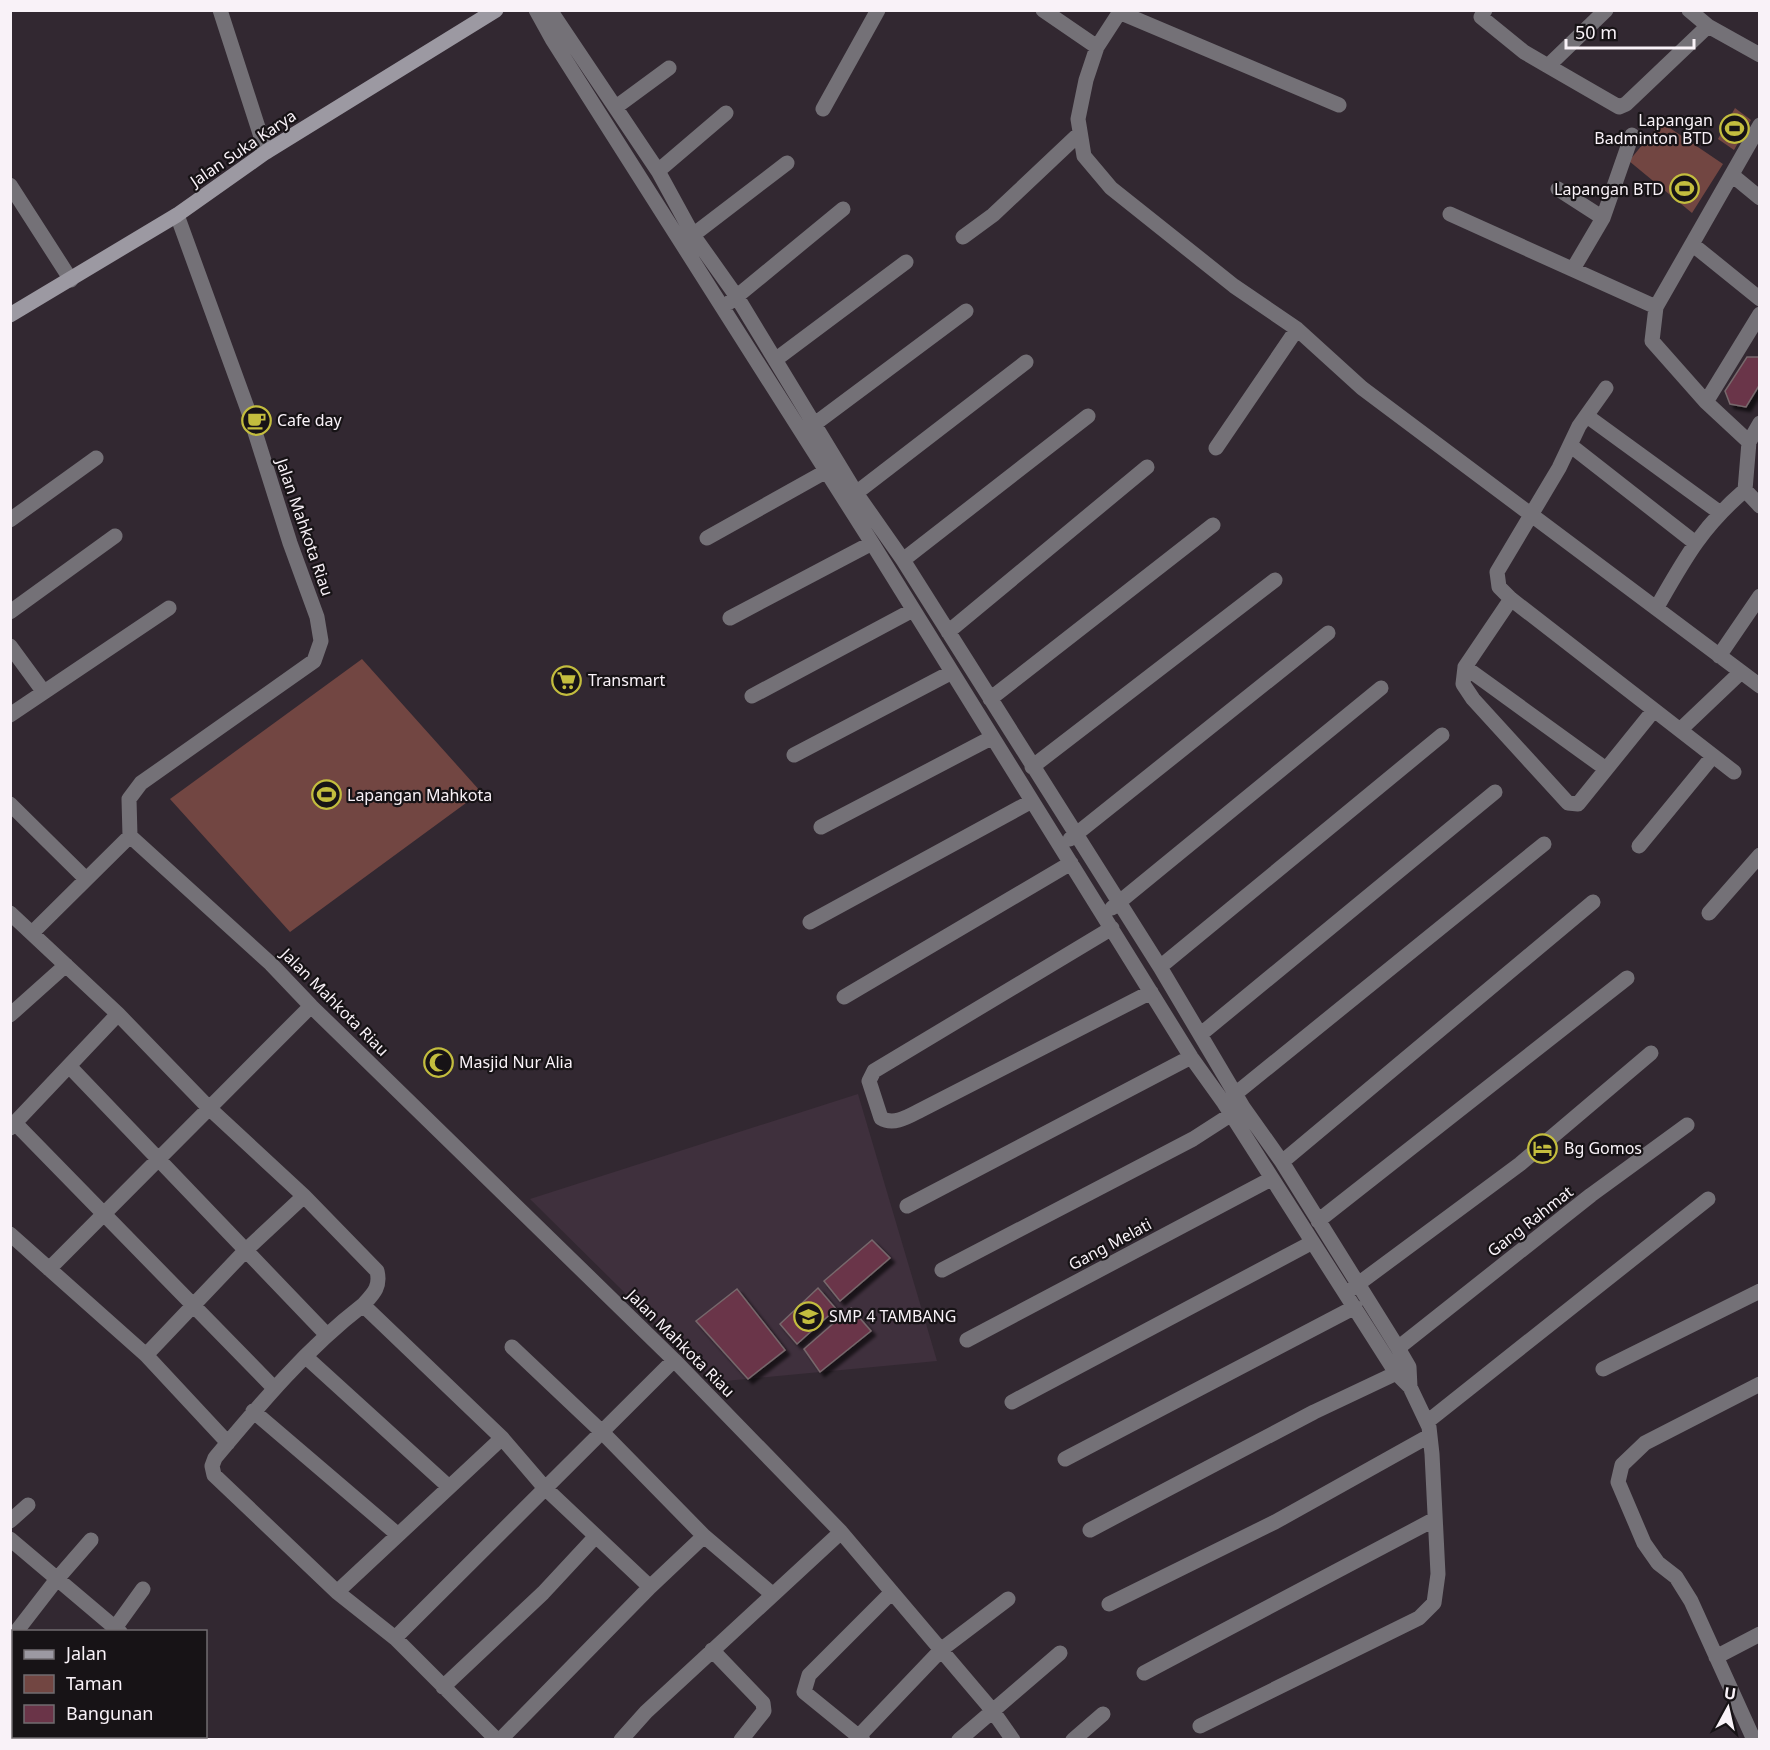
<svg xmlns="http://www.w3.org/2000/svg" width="1770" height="1750" font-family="'Noto Sans',sans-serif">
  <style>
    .built { fill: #3f303d }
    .green { fill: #724642 }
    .building { fill: #6a3448; stroke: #77686c; stroke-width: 1.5; filter: url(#shadow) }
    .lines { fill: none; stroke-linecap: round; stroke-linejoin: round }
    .street { stroke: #747177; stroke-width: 15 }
    .secondary { stroke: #9c99a2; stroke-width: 15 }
    .labels { text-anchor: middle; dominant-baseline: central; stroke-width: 4.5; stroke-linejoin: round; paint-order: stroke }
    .poi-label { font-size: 16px; fill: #f9f2f8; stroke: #171316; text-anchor: start }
    .street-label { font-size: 16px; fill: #f9f2f8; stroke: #171316 }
  </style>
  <defs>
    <filter id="shadow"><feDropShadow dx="4.5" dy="4.5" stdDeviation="1.5" flood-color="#0009"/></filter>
  </defs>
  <rect width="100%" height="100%" fill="#322831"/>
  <path class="built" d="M 858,1094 L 937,1361 L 715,1382 L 530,1199 Z"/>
  <path class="green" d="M 1735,108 L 1751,120 L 1734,150 L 1718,139 Z
    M 1661,122 L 1723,164 L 1692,213 L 1629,161 Z
    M 362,659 L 481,792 L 290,932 L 170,799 Z"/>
  <path class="building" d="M 1747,357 L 1760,357 L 1760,384 L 1746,407 L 1730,404 L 1725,391 Z
    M 872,1240 L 890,1258 L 840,1301 L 824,1281 Z
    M 818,1288 L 836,1309 L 797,1344 L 780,1324 Z
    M 737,1289 L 785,1350 L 748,1379 L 696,1321 Z
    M 851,1308 L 871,1331 L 820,1372 L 804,1349 Z"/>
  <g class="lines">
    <path class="street" d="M 220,10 L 266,152
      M 536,10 L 552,39 L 872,543 L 1191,1057 L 1224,1103 L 1396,1373 L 1410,1387 L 1429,1427 L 1432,1454 L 1438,1574 L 1434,1603 L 1419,1618 L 1200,1726
      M 550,10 L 658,171 L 693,235 L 737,297 L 856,493 L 903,560 L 1160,967 L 1243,1107 L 1282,1162 L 1398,1348 L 1409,1367 L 1410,1387
      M 1043,10 L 1097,47 L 1086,80 L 1078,119 L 1084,156 L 1111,188 L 1234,286 L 1297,329 L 1362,388 L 1760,686
      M 1485,10 L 1481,17 L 1524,52 L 1548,66
      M 1606,10 L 1548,66 L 1619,107 L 1626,104 L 1708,26
      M 1689,10 L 1708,26 L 1760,55
      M 1119,12 L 1339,105
      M 1097,47 L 1121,10
      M 616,107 L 669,68
      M 823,109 L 878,10
      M 1760,125 L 1656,307 L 1652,341 L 1706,402 L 1749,442 L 1745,490 L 1760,506
      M 658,171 L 726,113
      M 1732,175 L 1760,198
      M 10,185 L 71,280
      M 1558,189 L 1603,218
      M 1450,214 L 1656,307
      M 177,215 L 249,413 L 290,543 L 317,617 L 321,641 L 314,661 L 141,783 L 129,799 L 130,836 L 271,964 L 311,1006 L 674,1360 L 841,1532 L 992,1710 L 1013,1740
      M 693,235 L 787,163
      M 963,237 L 993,215 L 1080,133
      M 1692,244 L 1760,299
      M 1573,269 L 1603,218 L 1632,135
      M 730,302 L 843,209
      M 775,360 L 906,262
      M 1606,388 L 1579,426 L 1559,468 L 1497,572 L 1499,587 L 1511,599 L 1734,772
      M 1706,402 L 1760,314
      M 1587,416 L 1719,512
      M 816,423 L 966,311
      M 1749,442 L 1760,423
      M 1570,445 L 1694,542
      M 1216,448 L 1297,329
      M 856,493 L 1026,362
      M 10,520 L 96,458
      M 707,538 L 832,468
      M 903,560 L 1088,416
      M 1511,599 L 1465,667 L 1463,684 L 1473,699 L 1568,803 L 1578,804 L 1654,710
      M 1657,607 C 1685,558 1701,528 1745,490
      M 10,612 L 115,536
      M 730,618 L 872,543
      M 948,632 L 1147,467
      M 10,646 L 43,691
      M 1719,656 L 1760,596
      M 1465,667 L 1606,769
      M 752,696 L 913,610
      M 990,699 L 1213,525
      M 10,715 L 169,608
      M 1680,730 L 1741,672
      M 794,755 L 952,672
      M 1032,767 L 1275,580
      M 10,804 L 85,878
      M 821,827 L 991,738
      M 1070,839 L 1328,633
      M 1639,846 L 1713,756
      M 1112,908 L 1381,688
      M 10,913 L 118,1014 L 209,1108 L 304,1196 L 377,1271 C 381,1287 373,1294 363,1305 L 502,1438 L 544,1487 L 650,1587
      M 1709,913 L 1760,855
      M 810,922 L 1032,801
      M 1112,928 L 874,1071 L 869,1081 L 881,1118 C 894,1126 909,1116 921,1110 L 1151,992
      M 32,933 L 130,836
      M 1160,967 L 1442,735
      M 844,997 L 1071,863
      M 10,1015 L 66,965
      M 1201,1034 L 1495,792
      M 70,1067 L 326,1334
      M 1229,1099 L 1544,844
      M 15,1123 L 273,1387
      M 10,1128 L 118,1014
      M 1282,1162 L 1593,902
      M 907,1206 L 1191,1057
      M 1318,1221 L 1627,978
      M 10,1234 L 146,1355 L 228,1443
      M 49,1269 L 311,1006
      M 942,1270 L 1193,1139 L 1238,1110
      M 1350,1290 L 1520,1164 L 1651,1053
      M 363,1305 C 306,1349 261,1403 215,1458 L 212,1466 L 214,1475 L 337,1592 L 395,1638 L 497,1740
      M 967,1340 L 1271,1179
      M 1398,1348 L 1591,1195 L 1687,1125
      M 146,1355 L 245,1251 L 304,1196
      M 306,1357 L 449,1487
      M 1603,1369 L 1760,1291
      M 1012,1402 L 1311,1243
      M 253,1411 L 397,1534
      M 1427,1422 L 1708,1199
      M 1065,1459 L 1355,1307
      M 10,1521 L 28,1505
      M 1090,1530 L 1314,1412 L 1405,1369
      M 704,1536 L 772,1594
      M 10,1539 L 120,1632
      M 337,1592 L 502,1438
      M 1109,1604 L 1275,1522 L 1429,1436
      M 16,1632 L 57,1579 L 91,1540
      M 112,1632 L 143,1589
      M 395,1638 L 674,1360
      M 712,1650 L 763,1703 L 764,1711 L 741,1740
      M 1716,1657 L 1760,1634
      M 1144,1673 L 1435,1519
      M 443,1687 L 543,1593 L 596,1536
      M 859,1736 L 942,1649 L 1008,1599
      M 10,1737 L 126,1737 L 153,1740
      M 500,1740 L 650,1587 L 704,1536 L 603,1433 L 512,1347
      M 621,1740 L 646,1712 L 841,1532
      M 863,1740 L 804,1692 L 809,1675 L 892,1592
      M 959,1740 L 1060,1653
      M 1073,1740 L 1103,1714
      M 1754,1740 L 1691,1601 L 1676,1577 L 1658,1563 L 1644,1543 L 1618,1482 L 1622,1465 L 1645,1443 L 1760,1384"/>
    <path class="secondary" d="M 10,315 L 177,215 L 266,152 L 496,10"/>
  </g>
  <defs>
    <symbol id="stadium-ring" viewBox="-11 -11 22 22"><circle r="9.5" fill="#171316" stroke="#c3bd3e" stroke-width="1.5"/><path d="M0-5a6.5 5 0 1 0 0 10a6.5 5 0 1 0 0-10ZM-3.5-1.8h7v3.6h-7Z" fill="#c3bd3e"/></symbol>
    <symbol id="cafe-ring" viewBox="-11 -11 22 22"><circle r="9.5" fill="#171316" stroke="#c3bd3e" stroke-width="1.5"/><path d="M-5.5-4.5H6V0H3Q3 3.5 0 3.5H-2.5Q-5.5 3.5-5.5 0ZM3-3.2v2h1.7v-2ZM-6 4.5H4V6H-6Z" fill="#c3bd3e"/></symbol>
    <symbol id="supermarket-ring" viewBox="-11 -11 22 22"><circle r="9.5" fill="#171316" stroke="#c3bd3e" stroke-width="1.5"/><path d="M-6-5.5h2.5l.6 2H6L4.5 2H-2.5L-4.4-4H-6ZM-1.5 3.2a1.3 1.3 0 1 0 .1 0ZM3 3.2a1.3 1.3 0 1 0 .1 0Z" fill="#c3bd3e"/></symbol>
    <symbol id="mosque-ring" viewBox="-11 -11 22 22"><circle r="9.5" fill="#171316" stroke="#c3bd3e" stroke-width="1.5"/><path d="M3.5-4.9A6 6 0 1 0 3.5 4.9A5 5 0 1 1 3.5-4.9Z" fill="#c3bd3e"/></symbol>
    <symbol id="hotel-ring" viewBox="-11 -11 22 22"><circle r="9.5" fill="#171316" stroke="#c3bd3e" stroke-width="1.5"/><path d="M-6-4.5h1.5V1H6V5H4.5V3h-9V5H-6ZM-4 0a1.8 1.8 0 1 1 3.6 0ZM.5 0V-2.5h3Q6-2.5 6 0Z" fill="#c3bd3e"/></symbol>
    <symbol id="school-ring" viewBox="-11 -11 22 22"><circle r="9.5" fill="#171316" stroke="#c3bd3e" stroke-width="1.5"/><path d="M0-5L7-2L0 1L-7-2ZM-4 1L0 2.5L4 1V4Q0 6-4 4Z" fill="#c3bd3e"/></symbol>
  </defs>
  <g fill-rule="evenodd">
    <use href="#stadium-ring" x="1718" y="112" width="33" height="33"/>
    <use href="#stadium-ring" x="1668" y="172" width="33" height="33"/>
    <use href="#cafe-ring" x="240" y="404" width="33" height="33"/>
    <use href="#supermarket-ring" x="550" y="664" width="33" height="33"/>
    <use href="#stadium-ring" x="310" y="778" width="33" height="33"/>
    <use href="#mosque-ring" x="422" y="1046" width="33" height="33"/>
    <use href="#hotel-ring" x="1526" y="1132" width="33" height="33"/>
    <use href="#school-ring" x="792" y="1300" width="33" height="33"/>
  </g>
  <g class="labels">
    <g class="poi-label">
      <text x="1713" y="120" text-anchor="end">Lapangan<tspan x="1713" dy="18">Badminton BTD</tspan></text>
      <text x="1664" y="189" text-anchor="end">Lapangan BTD</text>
      <text x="277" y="420">Cafe day</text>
      <text x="588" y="680">Transmart</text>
      <text x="347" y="795">Lapangan Mahkota</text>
      <text x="459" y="1062">Masjid Nur Alia</text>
      <text x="1564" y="1148">Bg Gomos</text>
      <text x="829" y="1316">SMP 4 TAMBANG</text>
    </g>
    <g class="street-label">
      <text transform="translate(243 148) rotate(-34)">Jalan Suka Karya</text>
      <text transform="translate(305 527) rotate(71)">Jalan Mahkota Riau</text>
      <text transform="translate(335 1002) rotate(45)">Jalan Mahkota Riau</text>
      <text transform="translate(1530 1221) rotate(-38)">Gang Rahmat</text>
      <text transform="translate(1110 1244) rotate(-28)">Gang Melati</text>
      <text transform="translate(681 1343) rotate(45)">Jalan Mahkota Riau</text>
    </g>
  </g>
  <rect width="1770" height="1750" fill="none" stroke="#f9f2f8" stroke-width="24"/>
  <rect x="12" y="1630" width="195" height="108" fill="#171316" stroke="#716c70" stroke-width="1.5"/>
  <rect x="24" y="1650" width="30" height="9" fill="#9c99a2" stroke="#716c70" stroke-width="1.5"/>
  <text x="66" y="1660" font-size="18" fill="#f9f2f8">Jalan</text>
  <rect x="24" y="1675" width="30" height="18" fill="#724642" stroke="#716c70" stroke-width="1.5"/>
  <text x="66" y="1690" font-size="18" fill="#f9f2f8">Taman</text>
  <rect x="24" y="1705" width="30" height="18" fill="#6a3448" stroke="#716c70" stroke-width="1.5"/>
  <text x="66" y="1720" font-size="18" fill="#f9f2f8">Bangunan</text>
  <g transform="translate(1728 1708) rotate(8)" stroke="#171316" stroke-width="4.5" paint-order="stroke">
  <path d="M0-4.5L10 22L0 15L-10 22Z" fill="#f9f2f8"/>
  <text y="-9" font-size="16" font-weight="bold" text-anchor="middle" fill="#f9f2f8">U</text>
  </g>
  <path d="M1566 39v9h128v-9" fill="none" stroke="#f9f2f8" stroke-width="3"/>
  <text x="1575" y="39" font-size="18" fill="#f9f2f8" stroke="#171316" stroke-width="4.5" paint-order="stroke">50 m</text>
</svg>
